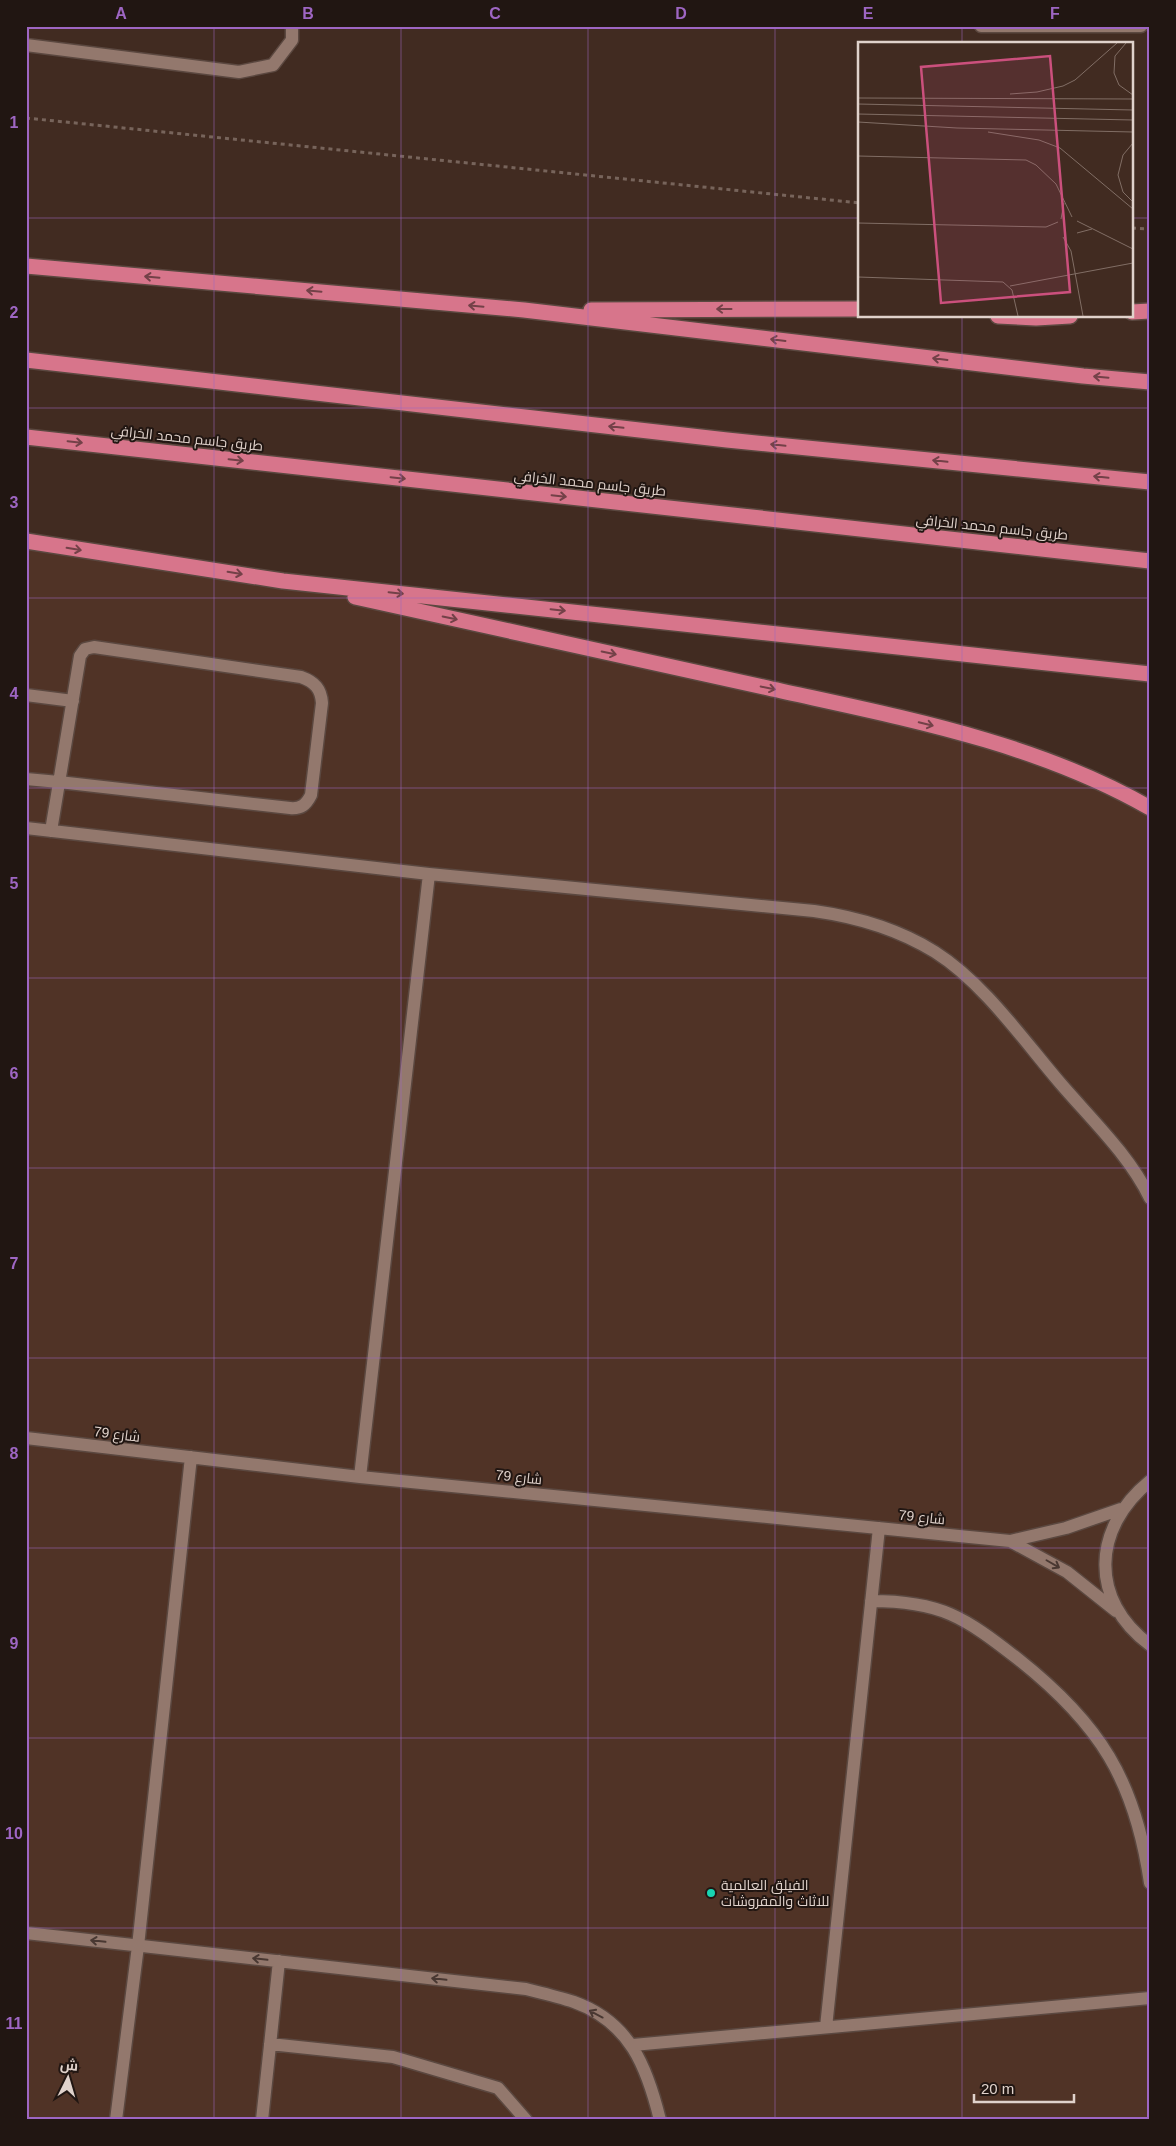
<svg xmlns="http://www.w3.org/2000/svg" width="1176" height="2146" font-family="Arial,Cairo,sans-serif">
  <style>
    .built { fill: #503326 }
    .lines { fill: none; stroke-linecap: round; stroke-linejoin: round }
    .minor-casing { stroke: #5b4840; stroke-width: 15 }
    .highway-casing { stroke: #5b4840; stroke-width: 18 }
    .path { stroke: #77645b; stroke-width: 3; stroke-dasharray: 4 4; stroke-linecap: butt }
    .minor { stroke: #93786d; stroke-width: 12 }
    .highway { stroke: #d7758b; stroke-width: 15 }
    .oneway { stroke: #734148 }
    .oneway2 { stroke: #493832 }
    .grid { fill: none; stroke: #9e66c3; stroke-width: 1; stroke-opacity: 0.55 }
    .poi-dot { fill: #18d5b2; stroke: #211612; stroke-width: 2 }
    .labels { text-anchor: middle; dominant-baseline: central; stroke-width: 4; stroke-linejoin: round; paint-order: stroke }
    .street-label { font-size: 14px; fill: #e0d2cb; stroke: #211612 }
    .poi-label { font-size: 14px; fill: #e0d2cb; stroke: #211612; text-anchor: start }
    .inset-road { fill: none; stroke: #816e65; stroke-width: 1 }
    .view { fill: #cb507d; fill-opacity: 0.15; stroke: #cb507d; stroke-width: 2.5 }
    .inset-edge { fill: none; stroke: #e0d2cb; stroke-width: 2.5 }
    .neatline { fill: none; stroke: #9e66c3; stroke-width: 2 }
    .grid-label { font-size: 16px; text-anchor: middle; font-weight: bold; fill: #9e66c3 }
  </style>
  <rect width="100%" height="100%" fill="#412b21"/>
  <path class="built" d="M 26,541 L 283,581 L 881,713 L 1009,746 L 1150,808 L 1150,2120 L 26,2120 Z"/>
  <g class="lines">
    <defs>
      <path id="minor" d="M 981,26 L 1141,26
        M 26,45 L 239,72 L 273,65 L 292,40 L 292,26
        M 26,695 L 73,701
        M 26,779 L 59,782 L 290,808 C 301,809 306,805 311,795 L 322,703 C 321,689 315,682 301,677 L 94,647 L 85,649 L 80,656 L 51,831
        M 26,828 L 429,874 L 814,911 C 857,917 898,929 935,952 C 984,983 1024,1041 1061,1084 C 1092,1120 1129,1155 1150,1198
        M 26,1438 L 360,1477 L 1010,1541 L 1066,1528 L 1121,1509
        M 360,1477 L 429,874
        M 1150,1481 C 1092,1528 1089,1600 1150,1645
        M 1010,1541 L 1067,1572 L 1116,1611
        M 871,1601 C 941,1601 964,1617 1018,1659 C 1100,1724 1135,1780 1150,1883
        M 26,1933 L 526,1989 C 542,1993 559,1997 574,2002 C 630,2022 647,2067 660,2120
        M 826,2027 L 879,1528
        M 270,2044 L 393,2057 L 498,2088 L 526,2120
        M 633,2045 L 1150,1998
        M 116,2120 L 138,1946 L 191,1457
        M 262,2120 L 279,1961"/>
      <path id="highway" d="M 26,266 L 524,310 L 1083,376 L 1150,382
        M 591,310 L 860,309
        M 1132,312 L 1150,311
        M 998,316 L 1036,318 L 1070,316
        M 26,360 L 727,440 L 1150,482
        M 26,437 L 1150,561
        M 26,541 L 283,581 L 1150,674
        M 355,597 C 493,627 630,658 768,688 C 898,717 1033,741 1150,808"/>
    </defs>
    <use href="#minor" class="minor-casing"/>
    <use href="#highway" class="highway-casing"/>
    <path class="path" d="M 26,118 L 860,203
      M 1132,228 L 1150,229"/>
    <use href="#minor" class="minor"/>
    <use href="#highway" class="highway"/>
  </g>
  <defs><path id="oneway-shaft" d="M-6 0H5M1.5-3L5.5 0L1.5 3" fill="none" stroke-width="1.6" stroke-linecap="round" stroke-linejoin="round" transform="scale(1.25)"/></defs>
  <g class="oneway">
    <use href="#oneway-shaft" transform="translate(152 277) rotate(-175)"/>
    <use href="#oneway-shaft" transform="translate(314 291) rotate(-175)"/>
    <use href="#oneway-shaft" transform="translate(476 306) rotate(-175)"/>
    <use href="#oneway-shaft" transform="translate(724 309) rotate(180)"/>
    <use href="#oneway-shaft" transform="translate(778 340) rotate(-173)"/>
    <use href="#oneway-shaft" transform="translate(940 359) rotate(-173)"/>
    <use href="#oneway-shaft" transform="translate(1101 377) rotate(-175)"/>
    <use href="#oneway-shaft" transform="translate(616 427) rotate(-174)"/>
    <use href="#oneway-shaft" transform="translate(75 442) rotate(6)"/>
    <use href="#oneway-shaft" transform="translate(778 445) rotate(-174)"/>
    <use href="#oneway-shaft" transform="translate(236 460) rotate(6)"/>
    <use href="#oneway-shaft" transform="translate(940 461) rotate(-174)"/>
    <use href="#oneway-shaft" transform="translate(1101 477) rotate(-174)"/>
    <use href="#oneway-shaft" transform="translate(398 478) rotate(6)"/>
    <use href="#oneway-shaft" transform="translate(559 496) rotate(6)"/>
    <use href="#oneway-shaft" transform="translate(74 549) rotate(9)"/>
    <use href="#oneway-shaft" transform="translate(235 573) rotate(9)"/>
    <use href="#oneway-shaft" transform="translate(396 593) rotate(6)"/>
    <use href="#oneway-shaft" transform="translate(558 610) rotate(6)"/>
    <use href="#oneway-shaft" transform="translate(450 618) rotate(12)"/>
    <use href="#oneway-shaft" transform="translate(609 653) rotate(12)"/>
    <use href="#oneway-shaft" transform="translate(768 688) rotate(12)"/>
    <use href="#oneway-shaft" transform="translate(926 724) rotate(14)"/>
  </g>
  <g class="oneway2">
    <use href="#oneway-shaft" transform="translate(1053 1564) rotate(30)"/>
    <use href="#oneway-shaft" transform="translate(98 1941) rotate(-174)"/>
    <use href="#oneway-shaft" transform="translate(260 1959) rotate(-174)"/>
    <use href="#oneway-shaft" transform="translate(439 1979) rotate(-174)"/>
    <use href="#oneway-shaft" transform="translate(596 2014) rotate(-152)"/>
  </g>
  <path class="grid" d="M 214,26 L 214,2120M 401,26 L 401,2120M 588,26 L 588,2120M 775,26 L 775,2120M 962,26 L 962,44M 26,218 L 860,218M 1132,218 L 1150,218M 962,316 L 962,2120M 26,408 L 1150,408M 26,598 L 1150,598M 26,788 L 1150,788M 26,978 L 1150,978M 26,1168 L 1150,1168M 26,1358 L 1150,1358M 26,1548 L 1150,1548M 26,1738 L 1150,1738M 26,1928 L 1150,1928"/>
  <circle class="poi-dot" cx="711" cy="1893" r="5"/>
  <g class="labels">
    <g class="street-label">
      <text transform="translate(187 438) rotate(6)">طريق جاسم محمد الخرافي</text>
      <text transform="translate(590 483) rotate(6)">طريق جاسم محمد الخرافي</text>
      <text transform="translate(992 527) rotate(6)">طريق جاسم محمد الخرافي</text>
      <text transform="translate(117 1434) rotate(7)">شارع 79</text>
      <text transform="translate(519 1477) rotate(6)">شارع 79</text>
      <text transform="translate(922 1517) rotate(6)">شارع 79</text>
    </g>
    <g class="poi-label">
      <text x="721" y="1885">الفيلق العالمية<tspan x="721" dy="16">للاثاث والمفروشات</tspan></text>
    </g>
  </g>
  <g transform="translate(858 42)">
    <rect width="275" height="275" fill="#412b21"/>
    <path class="inset-road" d="M 268,1 L 257,14 L 256,31 L 261,43 L 275,53M 152,52 L 179,50 L 205,44 L 217,38 L 259,1M 0,56 L 275,57M 0,62 L 275,68M 0,72 L 275,78M 0,80 L 99,86 L 275,90M 130,90 L 181,98 L 202,106 L 275,167M 275,101 L 265,113 L 260,133 L 265,150 L 275,160M 0,114 L 168,118 L 178,123 L 198,142 L 214,175M 203,177 L 206,161M 219,179 L 275,207M 0,181 L 188,185 L 200,180M 219,191 L 234,187M 205,195 L 213,209 L 225,274M 0,235 L 145,240 L 154,248 L 160,274M 152,244 L 275,221"/>
    <path class="view" d="M 192,14 L 212,250 L 83,261 L 63,25 Z"/>
    <rect width="275" height="275" class="inset-edge"/>
  </g>
  <rect width="1176" height="2146" fill="none" stroke="#211612" stroke-width="55"/>
  <g transform="translate(68 2078) rotate(5)" stroke="#211612" stroke-width="4" paint-order="stroke">
  <path d="M0-4L9 19L0 12L-9 19Z" fill="#e0d2cb"/>
  <text y="-8" font-size="14" font-weight="bold" text-anchor="middle" fill="#e0d2cb">ش</text>
  </g>
  <path d="M974 2094v8h100v-8" fill="none" stroke="#e0d2cb" stroke-width="2.5"/>
  <text x="981" y="2094" font-size="15" fill="#e0d2cb" stroke="#211612" stroke-width="4" paint-order="stroke">20 m</text>
  <rect x="28" y="28" width="1120" height="2090" class="neatline"/>
  <g class="grid-label">
    <text x="121" y="19">A</text>
    <text x="308" y="19">B</text>
    <text x="495" y="19">C</text>
    <text x="681" y="19">D</text>
    <text x="868" y="19">E</text>
    <text x="1055" y="19">F</text>
    <text x="14" y="128">1</text>
    <text x="14" y="318">2</text>
    <text x="14" y="508">3</text>
    <text x="14" y="699">4</text>
    <text x="14" y="889">5</text>
    <text x="14" y="1079">6</text>
    <text x="14" y="1269">7</text>
    <text x="14" y="1459">8</text>
    <text x="14" y="1649">9</text>
    <text x="14" y="1839">10</text>
    <text x="14" y="2029">11</text>
  </g>
</svg>
